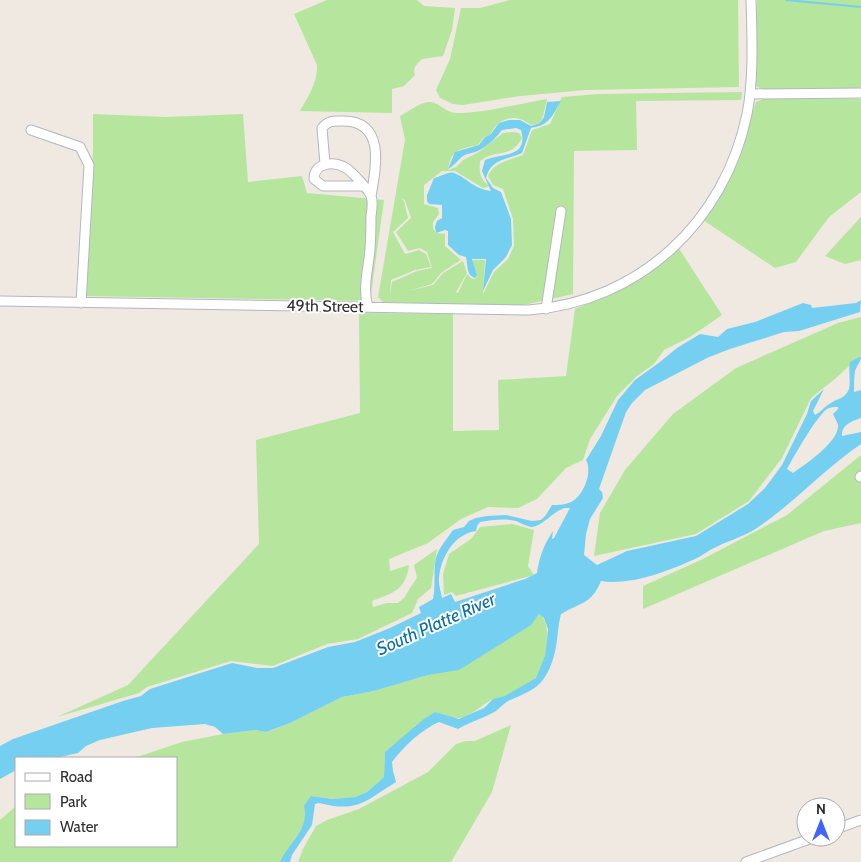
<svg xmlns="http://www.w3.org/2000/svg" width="861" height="862" font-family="Cabin,sans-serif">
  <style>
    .green { fill: #b6e59e; fill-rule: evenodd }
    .water { fill: #75cff0; fill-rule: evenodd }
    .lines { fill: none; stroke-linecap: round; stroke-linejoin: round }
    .stream { stroke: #75cff0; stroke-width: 2 }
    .minor-casing { stroke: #b4b7c1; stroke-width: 11 }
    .minor { stroke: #fff; stroke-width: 9 }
    .labels { text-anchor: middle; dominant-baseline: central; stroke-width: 4; stroke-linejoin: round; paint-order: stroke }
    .street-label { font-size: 16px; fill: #2e2e2e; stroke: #fff }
    .water-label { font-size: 18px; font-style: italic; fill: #0d6fa3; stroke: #fff }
  </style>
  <rect width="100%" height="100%" fill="#efe9e1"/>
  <path class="green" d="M 327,0 L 417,0 L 424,6 L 455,8 L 452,30 L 443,56 L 422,59 C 417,64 412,68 415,75 L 404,86 L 392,89 L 392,113 L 300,111 C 308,97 318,82 317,65 L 294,14 Z
    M 510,0 L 738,0 L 739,87 L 586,90 L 520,96 L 463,105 L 453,104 L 440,98 L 436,90 L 450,59 L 461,8 L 480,8 Z
    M 757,0 L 861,0 L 861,88 L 764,89 L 757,87 L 754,79 Z
    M 742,92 L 741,100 L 636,101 L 637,150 L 574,151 L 573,294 L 519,306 L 383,302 L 378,297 L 405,140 L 400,116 C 408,112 419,103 428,102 C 439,101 445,113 456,113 C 486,113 517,104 547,99 L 543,116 L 540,123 L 531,125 C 528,123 524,120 520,119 C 507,115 495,123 490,135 L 484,137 L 478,145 C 460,149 451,149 448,170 L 456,167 L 463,160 L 479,152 L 503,133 L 513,132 L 519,133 L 522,138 C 510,160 496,148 480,161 C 479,173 480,180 490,186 L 483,188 L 455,171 L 442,171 L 424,185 L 424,204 L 438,208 L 439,214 L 433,222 L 433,228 L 436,233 L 445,234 L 445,246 L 461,260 L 442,272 L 432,284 L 408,291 L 433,285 L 443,273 L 463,261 L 467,273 L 456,292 L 458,293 L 467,274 L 471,278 L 475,279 L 477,275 L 472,260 L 485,260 L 483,294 L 494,272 L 508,259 L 514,246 L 513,219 L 503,189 L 493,185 L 488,176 C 493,162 511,160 523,155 L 532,130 L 550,124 L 562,97 L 598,94 ZM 401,198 L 405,200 L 411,218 L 396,232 L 408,251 L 420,248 L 427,252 L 432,268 L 417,271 L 392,282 L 390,295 L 391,280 L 415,270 L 431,267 L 426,254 L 419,250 L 405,254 L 393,232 L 408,218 L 404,201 Z
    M 766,98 L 861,99 L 861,192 L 829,217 L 796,262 L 775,268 L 703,220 L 732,174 L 756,102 Z
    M 93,114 L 166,117 L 243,114 L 248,182 L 302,176 L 307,193 L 384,200 L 370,301 L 86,296 L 93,150 Z
    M 861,217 L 861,260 L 845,264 L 825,256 Z
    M 678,247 L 722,315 L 690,337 L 664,350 L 654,364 L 637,376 L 617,396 L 590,439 L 583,460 L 566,468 L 537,499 L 518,508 L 488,507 L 461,519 L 428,543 L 389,559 L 390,571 L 409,565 C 406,590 393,593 372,601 L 373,607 L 387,603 L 398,603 L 404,598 L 410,588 L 417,578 L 414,565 L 437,549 L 431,588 L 418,599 L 412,613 L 358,639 L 327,644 L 273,666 L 231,661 L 147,687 L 139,693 L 57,717 L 128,685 L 259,544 L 256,440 L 360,413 L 359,313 L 453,314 L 453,431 L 499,430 L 498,380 L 566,376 L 575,309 L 627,287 L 649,274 Z
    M 861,317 L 861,355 L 836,378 L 811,398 L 782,458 L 749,501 L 696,534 L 594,556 L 600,513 L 625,470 L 673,414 L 736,368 L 838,323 Z
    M 861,455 L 861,523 L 824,531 L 643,609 L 643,586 L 703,559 L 787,515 Z
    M 513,524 L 534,530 L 528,566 L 534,575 L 456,596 L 452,592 L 444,595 L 443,574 L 449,554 L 471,539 L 480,527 Z
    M 540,614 C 553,625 547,667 536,678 C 533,681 511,693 506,696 C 501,698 496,698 491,700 C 482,705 468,719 457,718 C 450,717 442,714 435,712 L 385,752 L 384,777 L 367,792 L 355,797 L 334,799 L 311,796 L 305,823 L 280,862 L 0,862 L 0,820 L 16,806 L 16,846 L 176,846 L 176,758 L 134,758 L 182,742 L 223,734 L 254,730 L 267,732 L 290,723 L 342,697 L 374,691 L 428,675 Z
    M 511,725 L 492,792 L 451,862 L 298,862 L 303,849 L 316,826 L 327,820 L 359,809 L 428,772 L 456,744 L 466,741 L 475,741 Z"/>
  <path class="water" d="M 561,101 C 552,116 550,125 531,128 L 522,153 C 506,160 491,159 486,178 L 493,188 L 501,192 L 511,219 L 512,245 L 506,257 L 493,270 L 483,291 L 486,259 L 472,259 L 477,275 L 475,278 C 466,275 468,265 466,257 L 459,255 L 448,245 L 448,231 L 445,230 L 436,233 L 435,227 L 437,221 L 442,218 L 442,205 L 429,204 L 427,201 L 427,195 L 434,178 C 440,177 449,171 454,173 C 467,178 474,189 491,191 L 482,171 L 485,160 C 502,153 529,158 521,130 L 516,128 L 502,130 C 495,139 489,145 478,151 C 473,153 468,153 463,156 C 458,160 454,166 448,169 L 455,152 L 479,145 L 485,137 L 490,135 L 499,123 L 509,120 L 520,120 L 531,126 L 540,123 L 544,117 L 547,102 Z
    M 861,300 L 860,312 L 799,331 L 784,332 L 730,349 L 709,357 L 645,390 L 632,403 L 626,412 L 599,489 L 602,492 L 603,498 L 590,519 L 586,534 L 584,555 L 597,565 L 627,551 L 696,536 L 748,504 L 765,488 L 782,465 L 807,414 L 811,401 L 824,389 L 813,411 L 815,415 C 821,412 825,406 831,403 C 838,398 845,399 849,389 C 851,381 848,370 850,362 L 861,356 C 861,362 857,365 855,371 C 854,378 854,385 854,392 L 861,390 L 861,418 C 852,421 841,425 842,436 L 861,432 L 861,444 C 824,469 794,503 757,528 C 743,537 727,541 712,549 C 708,551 704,554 699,557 C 672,570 631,586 601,581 C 591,605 581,602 561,614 C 557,629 558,644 553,659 C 544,687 533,690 508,701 C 503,704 500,708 496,711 C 484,718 470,722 458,729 L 439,722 C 421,730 404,746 392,762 L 393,771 L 396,782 C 365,801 358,813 319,803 L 315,804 L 312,825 L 292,855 L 290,862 L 280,862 C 289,842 310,829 304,806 L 311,796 L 333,799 L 355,797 L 367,792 L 384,777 L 385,752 L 424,719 L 435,712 L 459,719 L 484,708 L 493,699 L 505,696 L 536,678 L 545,656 L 547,641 L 548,629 L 544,618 L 539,614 L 531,625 L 459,670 L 428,675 L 374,691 L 342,697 L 290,723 L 266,732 L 255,730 L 223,734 L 215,727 L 205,724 L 152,728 L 100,740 L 86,746 L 78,753 L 56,758 L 16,758 L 16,770 L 0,779 L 0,746 L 13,739 L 123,701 L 141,696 L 150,689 L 232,663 L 257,668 L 273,668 L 328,647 L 355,642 L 390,628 L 421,613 L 419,607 L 433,599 C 436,586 433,571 436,558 C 439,547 447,539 453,530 L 464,527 L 469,521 L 476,518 L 487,516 L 506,515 L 532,521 L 541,520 L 546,515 L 552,505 C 559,505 564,505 571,502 C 583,496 593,473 586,460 L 601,436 L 618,400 L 635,380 L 660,362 L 677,348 L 700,334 L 718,337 L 727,329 L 755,322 L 803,303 L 811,305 L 812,308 L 856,303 ZM 838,407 L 838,409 L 833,414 C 835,418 837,422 838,425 C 840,441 805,465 793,473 L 787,469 C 794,456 816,417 827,409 C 831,407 834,407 838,407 ZM 565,508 L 570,508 L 554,538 L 552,539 L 553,531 C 544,544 539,558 537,573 L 525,579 L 455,602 L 451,594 L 442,598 C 441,591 438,584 439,578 C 441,557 454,534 476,531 L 477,526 L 480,522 C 493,520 503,518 516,521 C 520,523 527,526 531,527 C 542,527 553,511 565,508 Z"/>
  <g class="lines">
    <path class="stream" d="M 786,0 L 861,7"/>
    <defs>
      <path id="minor" d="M 750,94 L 861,93
        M 31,130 L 80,147 L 89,165 L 81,303
        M 325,164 L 322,128 C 329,120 334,121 343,121 C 386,121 376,168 371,196
        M 363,186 L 323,186 L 314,179 C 314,162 334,161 346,168 C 352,172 369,190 371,196 C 373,201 372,210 371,216 C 371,230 371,244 369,258 C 367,274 363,291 368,307
        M 0,301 L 529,310 C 640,302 725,221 747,114 C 754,79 752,35 751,0
        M 546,309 L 561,211
        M 860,477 L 861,476
        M 836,829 L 861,820
        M 746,862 L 815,837"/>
    </defs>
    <use href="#minor" class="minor-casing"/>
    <use href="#minor" class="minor"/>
  </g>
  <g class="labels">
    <g class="street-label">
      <text transform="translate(325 306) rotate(1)">49th Street</text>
    </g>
    <g class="water-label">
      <text transform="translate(436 624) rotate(-24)">South Platte River</text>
    </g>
  </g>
  <rect x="15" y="757" width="162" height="90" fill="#ffffff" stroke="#ababab"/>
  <rect x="25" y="773" width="25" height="8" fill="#ffffff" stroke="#ababab"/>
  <text x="60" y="782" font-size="15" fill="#2e2e2e">Road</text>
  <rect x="25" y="794" width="25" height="15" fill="#b6e59e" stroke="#ababab"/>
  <text x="60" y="807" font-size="15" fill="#2e2e2e">Park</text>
  <rect x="25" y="820" width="25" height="15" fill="#75cff0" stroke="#ababab"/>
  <text x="60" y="832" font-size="15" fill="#2e2e2e">Water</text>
  <g transform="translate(821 822)"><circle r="24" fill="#ffffff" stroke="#ababab"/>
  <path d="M0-4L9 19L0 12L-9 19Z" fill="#4264fb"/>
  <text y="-8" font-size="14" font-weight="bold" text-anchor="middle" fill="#2e2e2e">N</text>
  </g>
</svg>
